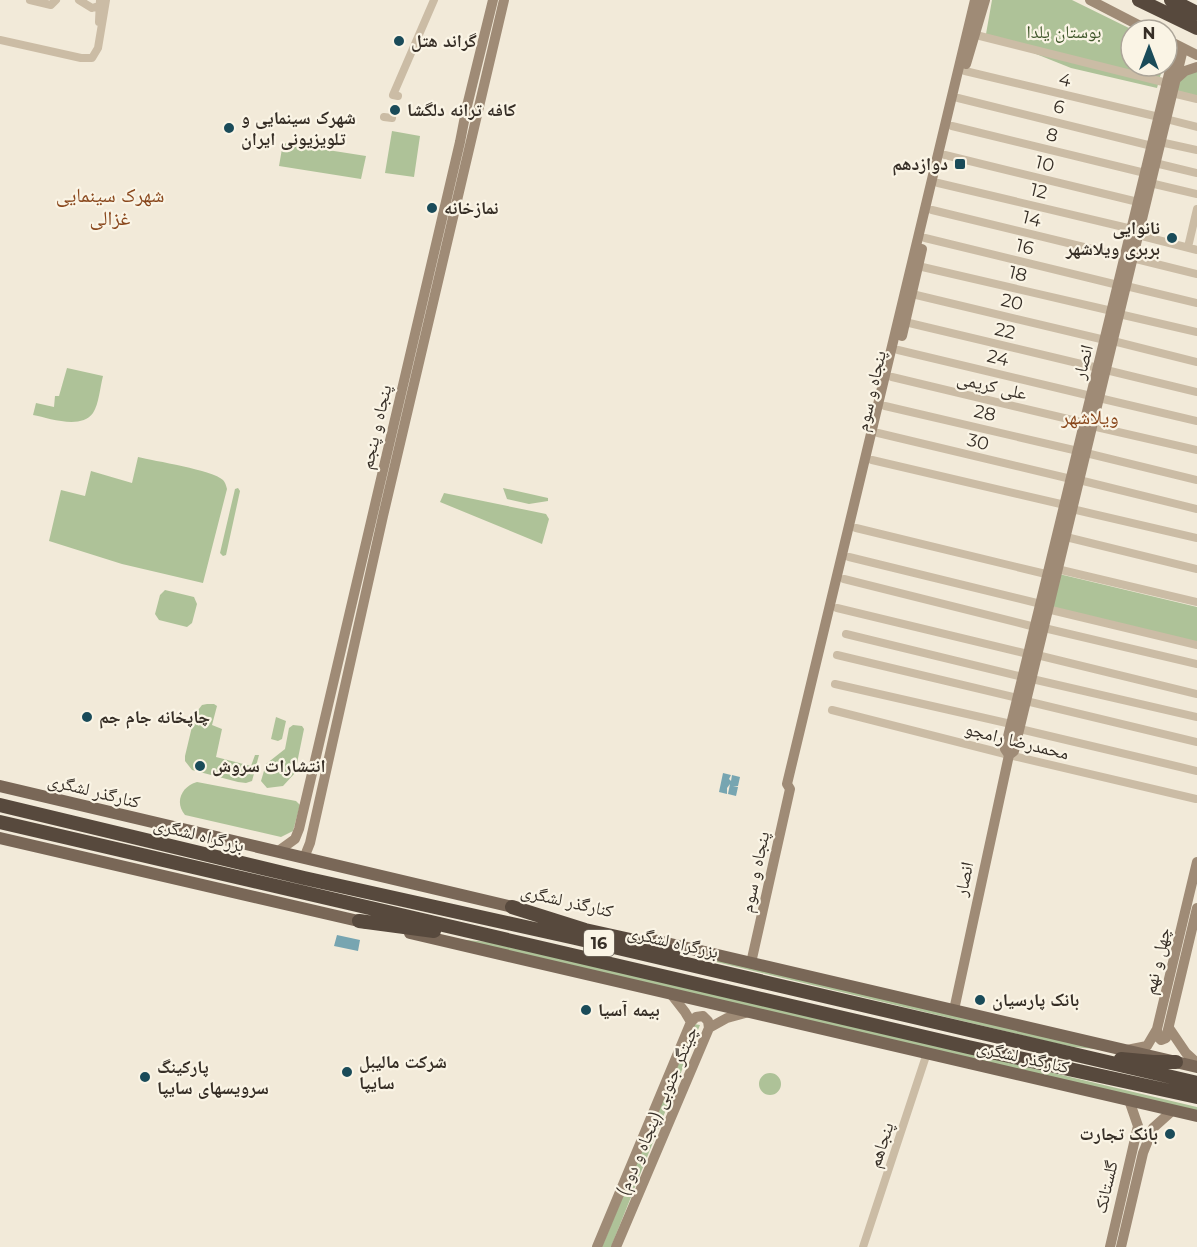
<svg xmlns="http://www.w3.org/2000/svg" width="1197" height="1247" font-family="Montserrat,'Noto Naskh Arabic',sans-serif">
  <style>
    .green { fill: #aec298 }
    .water { fill: #77a5b1 }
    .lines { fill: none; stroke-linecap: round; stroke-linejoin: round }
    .street { stroke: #cbbca5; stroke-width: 8 }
    .secondary { stroke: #9f8b76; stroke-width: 10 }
    .primary { stroke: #796757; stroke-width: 12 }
    .highway { stroke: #57493d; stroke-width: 14 }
    .poi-dot { fill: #1a4b59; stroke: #faf4e5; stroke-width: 2 }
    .labels { text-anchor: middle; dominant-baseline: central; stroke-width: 4.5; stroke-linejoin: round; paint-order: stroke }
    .shield { fill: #faf4e5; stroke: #71695f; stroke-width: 1.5 }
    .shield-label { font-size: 16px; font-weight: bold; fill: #362e26 }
    .park-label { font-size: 18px; fill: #3e5529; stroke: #faf4e5 }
    .poi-label { font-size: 18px; font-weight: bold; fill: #362e26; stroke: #faf4e5; text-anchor: start }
    .street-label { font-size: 18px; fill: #362e26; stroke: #faf4e5 }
    .neighbourhood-label { font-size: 20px; fill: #89471c; stroke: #faf4e5 }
  </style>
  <rect width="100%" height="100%" fill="#f2ead9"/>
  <path class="green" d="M 992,0 L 1072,0 L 1133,30 L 1131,30 L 1131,66 L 1163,66 L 1157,88 L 1071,68 L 986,34 Z
    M 1197,71 L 1197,98 L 1174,92 L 1182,77 Z
    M 392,131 L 420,136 L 414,177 L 385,173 Z
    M 283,143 L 366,156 L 361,179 L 279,166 Z
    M 67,368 L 103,376 C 100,387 99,404 93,413 C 81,430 49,418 33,415 L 36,403 L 54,407 L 55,396 L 59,396 Z
    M 138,457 C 154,461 213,470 223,480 C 225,482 226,485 227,489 L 203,583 L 122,564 L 49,541 L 61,490 L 85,496 L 91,471 L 132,483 Z
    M 238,488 L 240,491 L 226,555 L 223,556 L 220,553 L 235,489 Z
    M 503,488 L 548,498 L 548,501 L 529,504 L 507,499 Z
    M 444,493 L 546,514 L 549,519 L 542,544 L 440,502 Z
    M 1059,574 L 1197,607 L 1197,643 L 1051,608 Z
    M 165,590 L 194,597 L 197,604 L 192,623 L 187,627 L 159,620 L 155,614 L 160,595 Z
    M 207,704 L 214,704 L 217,706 L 212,725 L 222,729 L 216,757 L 251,766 L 255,755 L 259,755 L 252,781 L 246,783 L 238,782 L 192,770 L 185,761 L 185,756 L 195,714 L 202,705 Z
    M 276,717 L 286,721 L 282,739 L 278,741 L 271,739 Z
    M 293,725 L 302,726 L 304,729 L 295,773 L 283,786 L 267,788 L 261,781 L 266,764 L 285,749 L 289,728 Z
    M 197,782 L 296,801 L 300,805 L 293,831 L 281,837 L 185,815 C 174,802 182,786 197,782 Z
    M 453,939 L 503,943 L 1197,1107 L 1197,1112 Z
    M 688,951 L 1116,1051 L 1074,1047 L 1050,1042 L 704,959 Z
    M 694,1024 L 700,1025 L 611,1247 L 602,1247 Z
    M759 1084a11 11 0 1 1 22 0a11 11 0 1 1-22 0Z"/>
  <path class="water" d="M 723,773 L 731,775 L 729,779 L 731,781 L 732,775 L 740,777 L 738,786 L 733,786 L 738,787 L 736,796 L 728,794 L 730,784 L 727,788 L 727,794 L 719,792 Z
    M 337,935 L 360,940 L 358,951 L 334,946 Z"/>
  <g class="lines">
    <path class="street" d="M 30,0 L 51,5 L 56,0
      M 79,0 L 92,8 L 102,5
      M 99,22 L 100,0
      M 976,35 L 1167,83
      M 0,40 L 81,58 L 92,58 L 98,48 L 106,0
      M 965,71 L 1159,117
      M 1172,93 L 1197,99
      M 398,96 L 393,95 L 434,0
      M 958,98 L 1152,146
      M 384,117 L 392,118
      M 1166,119 L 1197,127
      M 952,126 L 1145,173
      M 1160,142 L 1197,150
      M 945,155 L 1138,202
      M 1155,163 L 1197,173
      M 938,183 L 1132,229
      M 1150,183 L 1197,194
      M 932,210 L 1125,257
      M 1138,235 L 1197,250
      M 925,238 L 1118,285
      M 1188,247 L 1197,209
      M 1132,258 L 1197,274
      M 918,266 L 1112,311
      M 1126,286 L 1197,303
      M 912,294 L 1105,340
      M 1119,314 L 1197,332
      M 905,322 L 1098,368
      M 1113,341 L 1197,362
      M 898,350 L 1091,396
      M 1106,370 L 1197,392
      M 892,377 L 1085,423
      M 1099,398 L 1197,421
      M 885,406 L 1078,451
      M 1092,426 L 1197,450
      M 878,433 L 1071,479
      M 1086,453 L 1197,480
      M 872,460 L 1065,505
      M 1079,480 L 1197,509
      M 1072,509 L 1197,538
      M 856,528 L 1050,575
      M 1066,537 L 1197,569
      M 849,557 L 1041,604
      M 1057,569 L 1197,602
      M 844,579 L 1035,627
      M 837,608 L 1028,654
      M 1047,609 L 1197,645
      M 1044,628 L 1197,664
      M 846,634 L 1023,677
      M 837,655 L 1018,698
      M 1037,655 L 1197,694
      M 1032,679 L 1197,717
      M 835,684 L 1011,724
      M 1026,701 L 1197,742
      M 832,710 L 1009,755 L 1196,799
      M 1020,729 L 1197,771
      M 863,1247 L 927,1053"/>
    <path class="secondary" d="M 1090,0 L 1148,30
      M 1167,40 L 1197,55
      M 966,64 L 985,0
      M 1176,79 L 1185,71 L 1197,67
      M 902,336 L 922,249
      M 1009,755 L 1005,749 L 1176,45
      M 277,852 L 295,839 L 299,829 L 460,142 L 467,106 L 493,0
      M 304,858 L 310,843 L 383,516 L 504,0
      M 751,963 L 790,789 L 787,784 L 975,0
      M 671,994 L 685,1012 L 691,1022
      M 954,1010 L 1009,755 L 1014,751 L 1183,49
      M 1169,1028 L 1186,1053 L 1197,1063
      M 1157,1029 L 1158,1037 L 1161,1040 L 1166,1038 L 1197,908
      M 1127,1050 L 1147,1046 L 1157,1029 L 1197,862
      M 597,1247 L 691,1022 L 696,1017 L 703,1016 L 708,1021 L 709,1028
      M 616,1247 L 709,1028 L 727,1018 L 749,1012
      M 1110,1247 L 1138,1126 L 1129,1100
      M 1121,1247 L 1143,1153 L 1153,1128 L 1173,1110"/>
    <path class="primary" d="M 0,786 L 521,909
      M 0,838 L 367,923
      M 410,933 L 1197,1116
      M 649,939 L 1197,1067"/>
    <path class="highway" d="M 1139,0 L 1197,28
      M 1171,0 L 1197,13
      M 0,805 L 304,878 L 575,938 L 1197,1083
      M 0,822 L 968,1047 L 1197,1097
      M 512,907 L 585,930 L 653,945 L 673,953
      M 359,921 L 434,931
      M 1121,1059 L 1153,1062 L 1176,1062"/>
  </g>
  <g class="poi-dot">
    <circle cx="399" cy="41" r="6"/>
    <circle cx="395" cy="110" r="6"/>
    <circle cx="229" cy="128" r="6"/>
    <rect x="954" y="158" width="12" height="12" rx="3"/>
    <circle cx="432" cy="208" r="6"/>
    <circle cx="1172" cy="238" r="6"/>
    <circle cx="87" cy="717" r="6"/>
    <circle cx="200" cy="766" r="6"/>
    <circle cx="980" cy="1000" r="6"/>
    <circle cx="586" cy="1010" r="6"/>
    <circle cx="347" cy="1072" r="6"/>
    <circle cx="145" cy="1077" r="6"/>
    <circle cx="1170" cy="1134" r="6"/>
  </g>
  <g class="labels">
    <rect class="shield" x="584" y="930" width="30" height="26" rx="4.5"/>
    <g class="shield-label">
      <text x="599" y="943">16</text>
    </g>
    <g class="park-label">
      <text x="1064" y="32">بوستان یلدا</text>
    </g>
    <g class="poi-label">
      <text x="411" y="41">گراند هتل</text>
      <text x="407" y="110">کافه ترانه دلگشا</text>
      <text x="241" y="118">شهرک سینمایی و<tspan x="241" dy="21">تلویزیونی ایران</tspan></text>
      <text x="948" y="164" text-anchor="end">دوازدهم</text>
      <text x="444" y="208">نمازخانه</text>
      <text x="1160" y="228" text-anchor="end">نانوایی<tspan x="1160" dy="21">بربری ویلاشهر</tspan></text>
      <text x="99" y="717">چاپخانه جام جم</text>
      <text x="212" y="766">انتشارات سروش</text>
      <text x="992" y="1000">بانک پارسیان</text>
      <text x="598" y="1010">بیمه آسیا</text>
      <text x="359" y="1062">شرکت مالیبل<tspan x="359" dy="21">سایپا</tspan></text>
      <text x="157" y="1067">پارکینگ<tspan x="157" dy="21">سرویسهای سایپا</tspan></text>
      <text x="1158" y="1134" text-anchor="end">بانک تجارت</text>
    </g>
    <g class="street-label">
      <text transform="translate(1065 80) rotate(13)">4</text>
      <text transform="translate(1059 107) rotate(14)">6</text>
      <text transform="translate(1052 135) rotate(14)">8</text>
      <text transform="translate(1045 164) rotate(14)">10</text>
      <text transform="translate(1039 191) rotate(13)">12</text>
      <text transform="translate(1032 219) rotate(14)">14</text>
      <text transform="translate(1025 247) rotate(14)">16</text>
      <text transform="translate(1018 274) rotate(13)">18</text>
      <text transform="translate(1012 302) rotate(13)">20</text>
      <text transform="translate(1005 331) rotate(13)">22</text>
      <text transform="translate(998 358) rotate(14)">24</text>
      <text transform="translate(1083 362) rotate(-76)">انصار</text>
      <text transform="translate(992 386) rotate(13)">علی کریمی</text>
      <text transform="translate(871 391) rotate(-77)">پنجاه و سوم</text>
      <text transform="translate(985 413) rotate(13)">28</text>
      <text transform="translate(376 427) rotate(-77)">پنجاه و پنجم</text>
      <text transform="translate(978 442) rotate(13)">30</text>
      <text transform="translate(1017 741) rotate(14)">محمدرضا رامجو</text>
      <text transform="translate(94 791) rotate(14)">کنارگذر لشگری</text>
      <text transform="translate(199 835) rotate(14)">بزرگراه لشگری</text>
      <text transform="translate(755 872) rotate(-78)">پنجاه و سوم</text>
      <text transform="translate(964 879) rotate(-78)">انصار</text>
      <text transform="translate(567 901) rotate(13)">کنارگذر لشگری</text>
      <text transform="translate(673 942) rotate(13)">بزرگراه لشگری</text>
      <text transform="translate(1157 961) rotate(-77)">چهل و نهم</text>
      <text transform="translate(1023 1057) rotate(13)">کنارگذر لشگری</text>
      <text transform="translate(657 1111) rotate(-67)">چیتگر جنوبی (پنجاه و دوم)</text>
      <text transform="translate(881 1145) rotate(-72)">پنجاهم</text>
      <text transform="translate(1106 1187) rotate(-77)">گلستانک</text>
    </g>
    <g class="neighbourhood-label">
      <text x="110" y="195">شهرک سینمایی<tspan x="110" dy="23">غزالی</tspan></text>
      <text x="1090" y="417">ویلاشهر</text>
    </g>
  </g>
  <g transform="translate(1149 48)"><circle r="28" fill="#faf4e5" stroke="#aca599" stroke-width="1.5"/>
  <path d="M0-4.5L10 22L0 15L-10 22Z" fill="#1a4b59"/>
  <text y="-9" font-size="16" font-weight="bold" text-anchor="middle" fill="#362e26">N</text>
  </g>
</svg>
